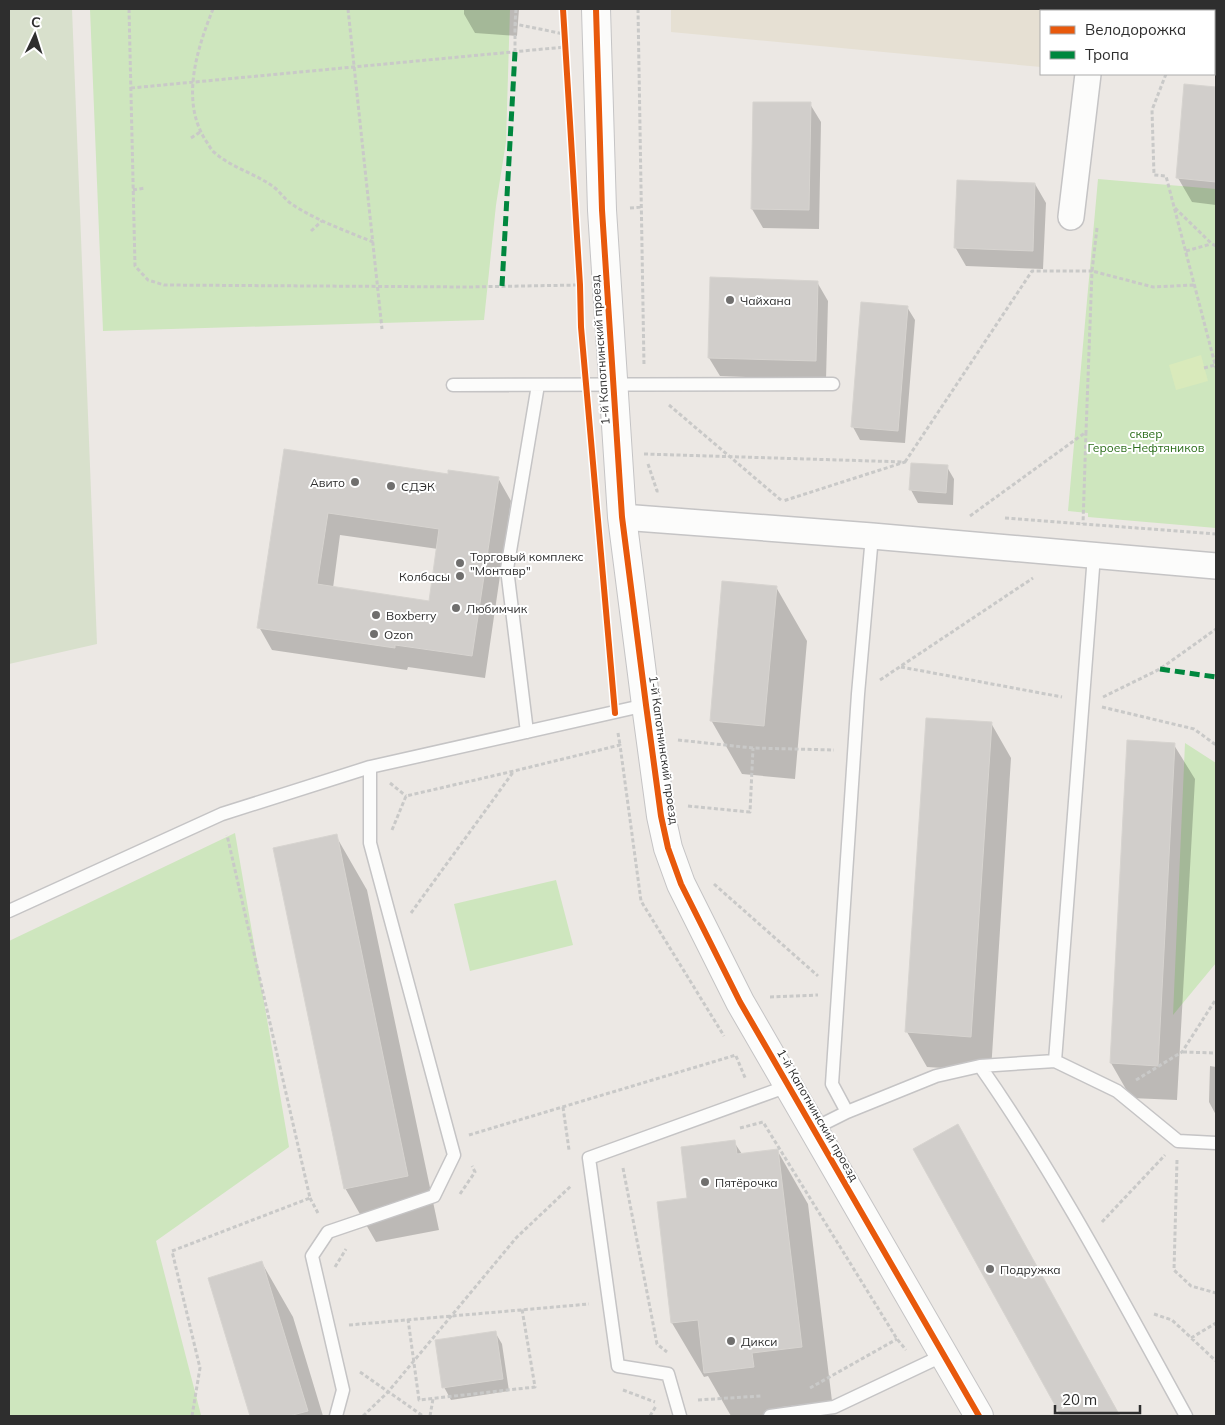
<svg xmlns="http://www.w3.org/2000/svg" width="1225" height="1425" font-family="Mulish,sans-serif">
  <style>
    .education { fill: #e6e0d3 }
    .green { fill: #cee6be }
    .cemetery { fill: #d8e0cc }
    .pitch { fill: #d9eabb }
    .shadow { fill: #0003; fill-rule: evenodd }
    .building { fill: #d1cecb; stroke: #d7d4d0; fill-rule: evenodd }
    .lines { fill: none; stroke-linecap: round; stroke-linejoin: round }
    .lane-casing { stroke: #c5c4c5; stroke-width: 15 }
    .street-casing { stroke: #c5c4c5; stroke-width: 28 }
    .secondary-casing { stroke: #c5c4c5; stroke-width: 30 }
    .path { stroke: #c9c9c8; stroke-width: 3; stroke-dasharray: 4 2.5; stroke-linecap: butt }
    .lane { stroke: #fcfcfb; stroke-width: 12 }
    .street { stroke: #fcfcfb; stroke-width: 25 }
    .secondary { stroke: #fcfcfb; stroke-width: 28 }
    .quiet { stroke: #00873e; stroke-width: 5; stroke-dasharray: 10 5; stroke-linecap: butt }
    .cycleway-casing { stroke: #fff; stroke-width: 9 }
    .cycleway { stroke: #e8590c; stroke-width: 6 }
    .poi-dot { fill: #706f6e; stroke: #fff; stroke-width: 2 }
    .labels { text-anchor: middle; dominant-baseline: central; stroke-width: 4; stroke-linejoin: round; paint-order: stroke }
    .poi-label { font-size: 12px; fill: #2e2e2e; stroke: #fff; text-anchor: start }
    .street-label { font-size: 12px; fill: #2e2e2e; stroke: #fff }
    .park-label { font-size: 12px; fill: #2c6e1b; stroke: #fff }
  </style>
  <rect width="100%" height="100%" fill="#ece8e4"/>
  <path class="education" d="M 671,9 L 1071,9 L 1071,11 L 1041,11 L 1041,67 L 671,32 Z"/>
  <path class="green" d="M 90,9 L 510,9 L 506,142 L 496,205 L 484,320 L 103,331 Z
    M 1098,179 L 1216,189 L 1216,528 L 1088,517 L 1088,513 L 1068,511 Z
    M 1185,743 L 1216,763 L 1216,963 L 1173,1015 Z
    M 235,833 L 289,1147 L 156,1241 L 201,1415 L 9,1416 L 9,941 Z
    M 556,880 L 573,945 L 470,971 L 454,904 Z"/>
  <path class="cemetery" d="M 9,9 L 72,9 L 97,644 L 9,664 Z"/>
  <path class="pitch" d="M 1201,355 L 1208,381 L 1176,390 L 1169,365 Z"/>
  <path class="shadow" d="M 464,9 L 519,9 L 517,36 L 475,33 L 464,14 Z
    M 1167,9 L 1216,9 L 1216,29 L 1214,29 L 1214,11 L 1169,11 Z
    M 1186,86 L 1216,88 L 1216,205 L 1192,202 L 1178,178 Z
    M 810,104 L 821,122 L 819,229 L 763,228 L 752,209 Z
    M 1035,184 L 1046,203 L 1043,269 L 966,266 L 955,247 Z
    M 817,282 L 828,301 L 826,380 L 720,376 L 709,358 Z
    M 907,307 L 915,320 L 905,443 L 860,440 L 853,427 Z
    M 285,451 L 449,475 L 498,478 L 511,501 L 485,678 L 408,667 L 407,670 L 272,650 L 259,627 ZM 340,535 L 438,549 L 430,602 L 333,588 Z
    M 913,464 L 947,467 L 954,479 L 953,505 L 918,503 L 911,490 Z
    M 776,587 L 807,641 L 795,779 L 742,774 L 711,720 Z
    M 928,719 L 991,723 L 1011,758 L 991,1071 L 927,1067 L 907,1032 Z
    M 1174,745 L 1195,779 L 1177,1100 L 1131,1098 L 1111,1063 Z
    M 336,836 L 367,890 L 439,1230 L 376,1242 L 345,1188 Z
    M 1210,1066 L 1216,1067 L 1216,1115 L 1209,1102 Z
    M 734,1142 L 742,1154 L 777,1150 L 808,1204 L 832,1401 L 782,1407 L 784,1416 L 731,1416 L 708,1376 L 704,1377 L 672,1323 L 689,1199 Z
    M 914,1150 L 983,1171 L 1120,1416 L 1063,1416 Z
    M 262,1263 L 293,1317 L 323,1416 L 251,1416 L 210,1279 Z
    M 495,1332 L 502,1344 L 509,1391 L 451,1400 L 444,1387 Z"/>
  <path class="building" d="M 1184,84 L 1216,87 L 1216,182 L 1176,178 Z
    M 753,102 L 811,102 L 809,210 L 751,209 Z
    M 957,180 L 1035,183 L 1033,251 L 954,248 Z
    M 710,277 L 818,281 L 816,361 L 708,358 Z
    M 861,302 L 908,306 L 898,431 L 851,427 Z
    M 284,449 L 448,474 L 448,470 L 499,477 L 472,656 L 395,645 L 395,648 L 257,628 ZM 328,513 L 439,529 L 429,601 L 317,584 Z
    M 911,463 L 948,465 L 946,493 L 909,490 Z
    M 722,581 L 777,586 L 764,726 L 710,721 Z
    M 926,718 L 992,722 L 971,1037 L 905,1032 Z
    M 1127,740 L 1175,743 L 1158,1066 L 1110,1063 Z
    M 337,834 L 408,1176 L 344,1189 L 273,848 Z
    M 958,1124 L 1120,1416 L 1061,1416 L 913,1149 Z
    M 735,1140 L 737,1154 L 778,1149 L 802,1347 L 752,1353 L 754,1367 L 704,1373 L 698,1320 L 671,1323 L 657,1202 L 687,1198 L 681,1147 Z
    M 262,1261 L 308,1411 L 289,1416 L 250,1416 L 208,1278 Z
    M 496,1331 L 503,1379 L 442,1388 L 435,1340 Z"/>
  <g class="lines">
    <defs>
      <path id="lane" d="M 453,385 L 833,384
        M 527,732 L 507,569 L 538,385
        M 9,911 L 222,814 L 370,767 L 646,705
        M 1055,1061 L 1094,555
        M 980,1066 C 1057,1176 1121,1298 1186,1416
        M 847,1112 L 832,1084 L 858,694 L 872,536
        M 813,1129 L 847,1112 L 936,1076 L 980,1066 L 1055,1061 L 1117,1091 L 1178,1141 L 1216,1143
        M 336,1416 L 343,1390 L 312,1256 L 328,1232 L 434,1196 L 454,1155 L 370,843 L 370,767
        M 680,1416 L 668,1374 L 618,1366 L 589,1158 L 788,1086
        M 770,1416 L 834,1407 L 944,1355"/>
      <path id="street" d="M 1094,11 L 1095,9
        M 1214,52 L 1216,52
        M 1071,217 L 1088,74
        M 622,517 L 872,536 L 1216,566"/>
      <path id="secondary" d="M 596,9 L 602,210 L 622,517 L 646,705 L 661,816 L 668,848 L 681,884 L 740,1002 L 979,1416"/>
    </defs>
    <use href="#lane" class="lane-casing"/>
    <use href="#street" class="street-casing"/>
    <use href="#secondary" class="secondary-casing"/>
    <path class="path" d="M 129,9 L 135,266 L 148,280 L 164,285 L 466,287 L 580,285
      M 213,9 C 197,49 180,101 206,141 C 209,145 211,150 215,153 C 231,167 253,173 271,185 C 279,190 285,200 293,205 C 318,221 346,231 373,242
      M 348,9 L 382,329
      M 516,9 L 515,24 L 564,34
      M 638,9 L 644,366
      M 1134,11 L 1134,9
      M 515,52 L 515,24
      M 1166,74 L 1152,110 L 1154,175 L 1166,176 L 1216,368
      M 131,88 L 565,47
      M 191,138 L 200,132
      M 133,190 L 145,188
      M 630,208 L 642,207
      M 1175,208 L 1212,244 L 1216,246
      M 1097,228 L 1092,271 L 1153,287 L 1194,285
      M 311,231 L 322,221
      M 1186,251 L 1211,244
      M 1204,368 L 1215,365
      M 669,405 L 782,501
      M 644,454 L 905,462 L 783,501
      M 905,462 L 1032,271 L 1092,271 L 1086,432
      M 648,464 L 657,491 L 660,491
      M 970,516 L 1086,432 L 1083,524
      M 1005,518 L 1216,534
      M 901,667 L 1062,697
      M 880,680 L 1033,578
      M 1103,697 L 1160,669 L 1216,629
      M 1102,707 L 1194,729 L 1216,745
      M 618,733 L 620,745
      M 678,740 L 753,748 L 834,750
      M 390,783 L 406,796
      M 688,806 L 750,812 L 753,748
      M 392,830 L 406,796 L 514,771 L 620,745 L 641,901 L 724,1036
      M 714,884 L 818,976
      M 411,913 L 514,771
      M 770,997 L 818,995
      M 1183,1052 L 1216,1053
      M 736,1056 L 746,1080
      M 1136,1080 L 1182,1052 L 1216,999
      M 563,1107 L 569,1150
      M 740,1128 L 763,1122 L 897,1339 L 906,1350
      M 469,1135 L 736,1055
      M 1177,1160 L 1174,1270 L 1191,1286 L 1216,1293
      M 623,1168 L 657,1344 L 667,1352
      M 460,1194 L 475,1172 L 472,1166
      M 310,1198 L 319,1215
      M 1102,1222 L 1165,1155
      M 335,1267 L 346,1249
      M 1154,1314 L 1172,1320 L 1216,1361
      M 408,1319 L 419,1400 L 535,1387 L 522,1309
      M 349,1325 L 589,1304
      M 1191,1338 L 1216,1323
      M 360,1372 L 423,1416
      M 810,1388 L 897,1339
      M 623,1390 L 655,1402
      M 698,1400 L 761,1396
      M 192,1416 L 200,1368 L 172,1251 L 310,1198 L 227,835
      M 363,1416 L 388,1392 L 516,1238 L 572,1185
      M 430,1416 L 433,1399
      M 650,1416 L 656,1406"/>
    <use href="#lane" class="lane"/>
    <use href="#street" class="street"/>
    <use href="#secondary" class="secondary"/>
    <path class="quiet" d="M 502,286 L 515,52
      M 1160,669 L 1216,677"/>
    <defs>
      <path id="cycleway" d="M 563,9 L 580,285 L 581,327 L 615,713
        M 596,9 L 602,210 L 622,517 L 646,705 L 661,816 L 668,848 L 681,884 L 740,1002 L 979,1416"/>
    </defs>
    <use href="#cycleway" class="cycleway-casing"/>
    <use href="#cycleway" class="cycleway"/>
  </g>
  <g class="poi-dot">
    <circle cx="730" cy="300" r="5"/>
    <circle cx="355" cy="482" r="5"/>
    <circle cx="391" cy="486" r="5"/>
    <circle cx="460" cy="563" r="5"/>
    <circle cx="460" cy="576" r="5"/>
    <circle cx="456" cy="608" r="5"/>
    <circle cx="376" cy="615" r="5"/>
    <circle cx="374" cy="634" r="5"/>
    <circle cx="705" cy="1182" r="5"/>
    <circle cx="990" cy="1269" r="5"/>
    <circle cx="731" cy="1341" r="5"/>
  </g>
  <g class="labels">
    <g class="poi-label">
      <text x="740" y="300">Чайхана</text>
      <text x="345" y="482" text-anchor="end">Авито</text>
      <text x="401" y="486">СДЭК</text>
      <text x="470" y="556">Торговый комплекс<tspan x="470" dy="14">"Монтавр"</tspan></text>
      <text x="450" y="576" text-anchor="end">Колбасы</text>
      <text x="466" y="608">Любимчик</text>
      <text x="386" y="615">Boxberry</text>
      <text x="384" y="634">Ozon</text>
      <text x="715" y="1182">Пятёрочка</text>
      <text x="1000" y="1269">Подружка</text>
      <text x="741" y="1341">Дикси</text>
    </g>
    <g class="street-label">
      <text transform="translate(600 350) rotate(-94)">1-й Капотнинский проезд</text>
      <text transform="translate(664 750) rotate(82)">1-й Капотнинский проезд</text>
      <text transform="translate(818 1115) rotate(60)">1-й Капотнинский проезд</text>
    </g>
    <g class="park-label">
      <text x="1146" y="433">сквер<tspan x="1146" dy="14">Героев-Нефтяников</tspan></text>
    </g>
  </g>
  <rect width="1225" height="1425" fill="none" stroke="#2e2e2e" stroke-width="20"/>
  <rect x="1040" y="10" width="175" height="65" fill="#ffffff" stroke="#ababab"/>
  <rect x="1050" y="26" width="25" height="8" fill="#e8590c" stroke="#ababab"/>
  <text x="1085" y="35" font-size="15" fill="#2e2e2e">Велодорожка</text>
  <rect x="1050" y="51" width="25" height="8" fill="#00873e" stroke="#ababab"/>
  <text x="1085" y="60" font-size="15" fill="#2e2e2e">Тропа</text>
  <g transform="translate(35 35) rotate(4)" stroke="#ffffff" stroke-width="4" paint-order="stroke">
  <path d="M0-4L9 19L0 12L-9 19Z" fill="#2e2e2e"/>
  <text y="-8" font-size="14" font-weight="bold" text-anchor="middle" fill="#2e2e2e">С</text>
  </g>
  <path d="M1055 1405v8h85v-8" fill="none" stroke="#2e2e2e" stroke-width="2.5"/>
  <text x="1062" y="1405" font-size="15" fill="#2e2e2e" stroke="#ffffff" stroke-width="4" paint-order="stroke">20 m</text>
</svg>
